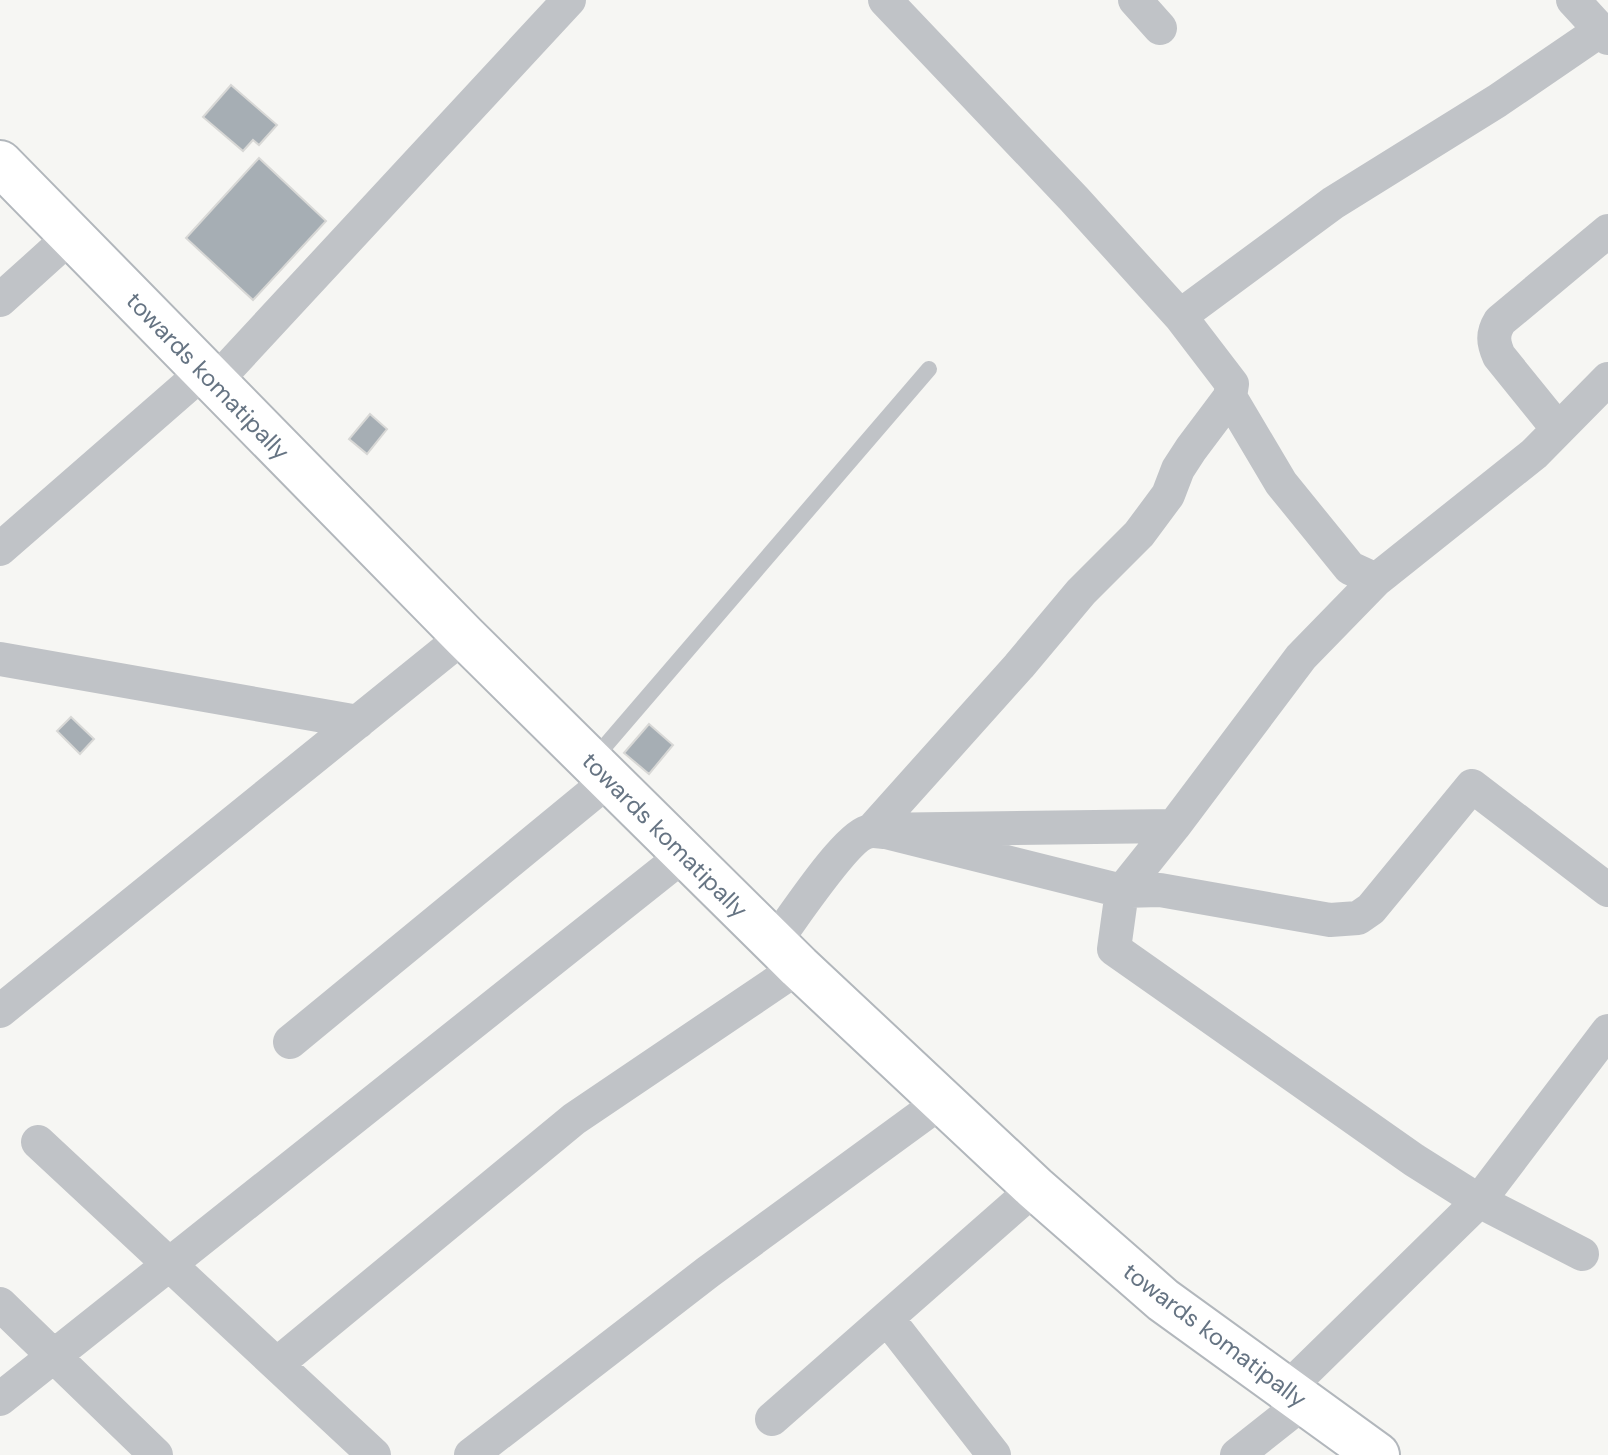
<svg xmlns="http://www.w3.org/2000/svg" width="1608" height="1455" font-family="'DM Sans',sans-serif">
  <style>
    .building { fill: #a6aeb4; stroke: #d8d8d6; stroke-width: 2 }
    .lines { fill: none; stroke-linecap: round; stroke-linejoin: round }
    .secondary-casing { stroke: #b2b7bc; stroke-width: 48 }
    .lane { stroke: #c0c3c7; stroke-width: 16 }
    .street { stroke: #c0c3c7; stroke-width: 34 }
    .secondary { stroke: #fff; stroke-width: 44 }
    .labels { text-anchor: middle; dominant-baseline: central; stroke-width: 8; stroke-linejoin: round; paint-order: stroke }
    .street-label { font-size: 24px; fill: #667483; stroke: #fff }
  </style>
  <rect width="100%" height="100%" fill="#f6f6f3"/>
  <path class="building" d="M 231,85 L 277,125 L 259,145 L 253,140 L 243,151 L 203,117 Z
    M 259,158 L 326,221 L 253,300 L 186,238 Z
    M 370,414 L 387,429 L 367,454 L 349,439 Z
    M 71,717 L 94,739 L 80,754 L 57,731 Z
    M 649,724 L 673,745 L 649,774 L 624,753 Z"/>
  <g class="lines">
    <defs>
      <path id="secondary" d="M 0,163 L 464,636 L 799,967 L 1035,1188 L 1163,1300 L 1377,1455"/>
    </defs>
    <use href="#secondary" class="secondary-casing"/>
    <path class="lane" d="M 593,760 L 929,369"/>
    <path class="street" d="M 885,0 L 1074,199 L 1180,316 L 1232,384 L 1230,397 L 1191,449 L 1178,469 L 1168,495 L 1139,534 L 1081,592 L 1019,666 L 872,830 L 1174,826
      M 1135,0 L 1160,28
      M 1573,0 L 1608,38
      M 0,300 L 71,236
      M 1180,316 L 1333,203 L 1497,101 L 1601,30
      M 214,383 L 569,0
      M 1230,397 L 1281,483 L 1350,568 L 1376,580
      M 1558,429 L 1499,356 C 1493,342 1492,334 1500,321 L 1608,231
      M 0,549 L 203,372
      M 0,659 L 358,722
      M 774,943 C 791,921 844,839 867,832 C 873,830 880,832 886,832 L 1122,891 L 1160,890 L 1330,920 L 1358,918 L 1371,909 L 1472,786 L 1608,890
      M 0,1011 L 464,636
      M 290,1042 L 610,779
      M 38,1142 L 374,1455
      M 1582,1254 L 1479,1201 L 1414,1160 L 1114,949 L 1122,891 L 1174,826 L 1301,657 L 1376,580 L 1534,454 L 1608,379
      M 0,1304 L 156,1455
      M 887,1318 L 994,1455
      M 277,1364 L 574,1119 L 799,967
      M 1286,1390 L 1479,1201 L 1608,1031
      M 0,1399 L 685,854
      M 772,1419 L 1035,1188
      M 471,1455 L 708,1272 L 942,1101
      M 1237,1455 L 1304,1402"/>
    <use href="#secondary" class="secondary"/>
  </g>
  <g class="labels">
    <g class="street-label">
      <text transform="translate(208 376) rotate(46)">towards komatipally</text>
      <text transform="translate(665 835) rotate(45)">towards komatipally</text>
      <text transform="translate(1215 1335) rotate(37)">towards komatipally</text>
    </g>
  </g>
</svg>
